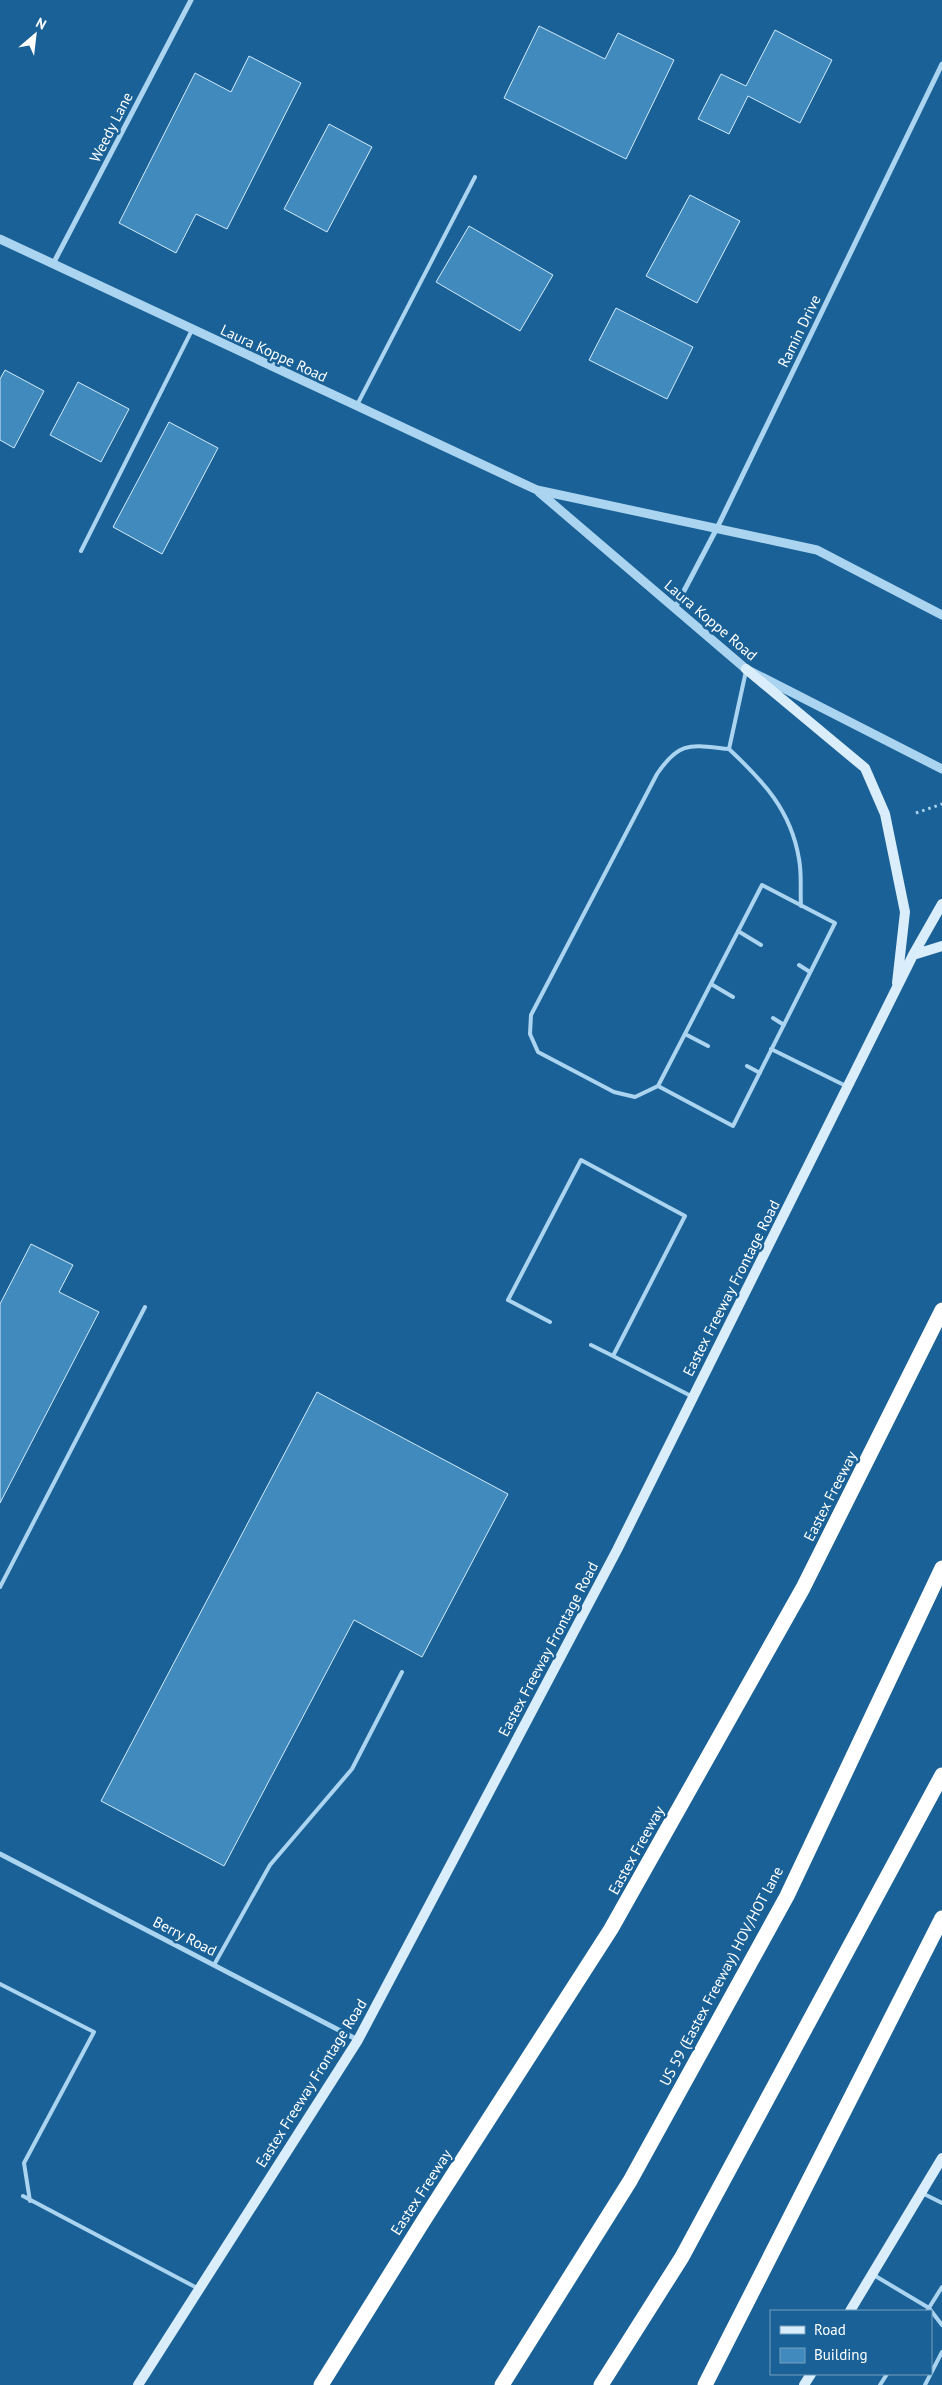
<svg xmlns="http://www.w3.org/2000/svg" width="942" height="2385" font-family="'PT Sans',sans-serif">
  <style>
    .building { fill: #418abd; stroke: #d2ebfc }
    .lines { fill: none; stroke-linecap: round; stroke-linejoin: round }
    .path { stroke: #abd4f1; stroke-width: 3; stroke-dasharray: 2.5 4; stroke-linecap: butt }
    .service { stroke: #abd4f1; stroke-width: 4 }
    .minor { stroke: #abd4f1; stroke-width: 5 }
    .tertiary { stroke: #abd4f1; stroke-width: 9 }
    .secondary { stroke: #d9edfb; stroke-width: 10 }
    .motorway { stroke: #fff; stroke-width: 15 }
    .labels { text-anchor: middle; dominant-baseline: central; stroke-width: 5; stroke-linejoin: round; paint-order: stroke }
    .street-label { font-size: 15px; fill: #fff; stroke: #196196 }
  </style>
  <rect width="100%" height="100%" fill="#196196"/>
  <path class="building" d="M 539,26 L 605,59 L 618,33 L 674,60 L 626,159 L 504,98 Z
    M 775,30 L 832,60 L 800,123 L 748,96 L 729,134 L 698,119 L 721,74 L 746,86 Z
    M 249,56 L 301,83 L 227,229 L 196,214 L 176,253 L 119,223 L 195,73 L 231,92 Z
    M 329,124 L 372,147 L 327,232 L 284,209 Z
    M 690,195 L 740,221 L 697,303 L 646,276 Z
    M 469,226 L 553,275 L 520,331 L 436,282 Z
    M 616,308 L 693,347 L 667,399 L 589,360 Z
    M 5,370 L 44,391 L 14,448 L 0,440 L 0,379 Z
    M 78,382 L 129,409 L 101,462 L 50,435 Z
    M 169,422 L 218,448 L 162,554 L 113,527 Z
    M 31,1244 L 73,1265 L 59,1292 L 99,1312 L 0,1503 L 0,1304 Z
    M 317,1392 L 508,1494 L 422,1657 L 354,1620 L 224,1866 L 101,1801 Z"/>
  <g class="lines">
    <path class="path" d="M 916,813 L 942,804"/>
    <path class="service" d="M 357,405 L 475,177
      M 81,551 L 192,330
      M 729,749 C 763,781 791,810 799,859 C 802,874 800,890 801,906
      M 738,931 L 761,945
      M 799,965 L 810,972
      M 711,984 L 733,997
      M 773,1018 L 784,1025
      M 685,1034 L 708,1046
      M 771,1049 L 846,1086
      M 747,1066 L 760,1073
      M 658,1086 L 733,1126 L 835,923 L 762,885 L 658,1086 L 635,1097 L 614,1092 L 538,1052 L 530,1034 L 531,1015 L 657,774 C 680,740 691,745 729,749 L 746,671
      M 550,1322 L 508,1300 L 581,1160 L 685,1216 L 613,1356 L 693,1397
      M 591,1345 L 613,1356
      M 0,1587 L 145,1307
      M 214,1965 L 270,1865 L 352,1769 L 402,1672
      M 0,1984 L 94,2032 L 24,2163 L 30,2201
      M 922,2193 L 942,2203
      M 23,2196 L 199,2289
      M 872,2274 L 929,2308 L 942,2325
      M 927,2311 L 942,2287
      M 880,2385 L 887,2374
      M 925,2385 L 942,2352"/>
    <path class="minor" d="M 53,264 L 191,0
      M 675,608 L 717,528 L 942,64
      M 0,1854 L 358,2040"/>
    <path class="tertiary" d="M 0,239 L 537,490 L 817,550 L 942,615
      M 539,492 L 746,669 L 942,769"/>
    <path class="secondary" d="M 746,669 L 865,768 L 885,814 L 905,912 L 897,983
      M 913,955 L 942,946
      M 850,2311 L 942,2158
      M 138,2385 L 358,2040 L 617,1550 L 913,955 L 942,904
      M 804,2385 L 811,2374"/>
    <path class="motorway" d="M 321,2385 L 424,2220 L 611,1929 L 803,1588 L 942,1310
      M 502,2385 L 630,2181 L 787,1896 L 942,1568
      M 601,2385 L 682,2257 L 942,1775
      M 705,2385 L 942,1918"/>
  </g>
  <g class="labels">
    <g class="street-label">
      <text transform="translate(111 127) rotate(-63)">Weedy Lane</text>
      <text transform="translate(799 331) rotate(-64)">Ramin Drive</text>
      <text transform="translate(274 353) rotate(25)">Laura Koppe Road</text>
      <text transform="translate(711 620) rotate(40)">Laura Koppe Road</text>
      <text transform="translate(731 1288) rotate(-63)">Eastex Freeway Frontage Road</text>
      <text transform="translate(830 1496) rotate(-63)">Eastex Freeway</text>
      <text transform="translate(548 1649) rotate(-62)">Eastex Freeway Frontage Road</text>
      <text transform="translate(636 1850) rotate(-61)">Eastex Freeway</text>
      <text transform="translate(185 1936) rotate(27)">Berry Road</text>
      <text transform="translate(721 1976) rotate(-62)">US 59 (Eastex Freeway) HOV/HOT lane</text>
      <text transform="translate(311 2083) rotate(-58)">Eastex Freeway Frontage Road</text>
      <text transform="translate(421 2192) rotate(-57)">Eastex Freeway</text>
    </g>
  </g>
  <rect x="770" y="2310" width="162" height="65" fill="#196196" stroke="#75a0c0"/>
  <rect x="780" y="2326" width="25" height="8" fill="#d9edfb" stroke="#75a0c0"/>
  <text x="814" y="2335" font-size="15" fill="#ffffff">Road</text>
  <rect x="780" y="2348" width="25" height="15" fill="#418abd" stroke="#75a0c0"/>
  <text x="814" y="2360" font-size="15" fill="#ffffff">Building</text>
  <g transform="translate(35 35) rotate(28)" stroke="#196196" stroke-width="4" paint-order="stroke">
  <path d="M0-4L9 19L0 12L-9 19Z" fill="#ffffff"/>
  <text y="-8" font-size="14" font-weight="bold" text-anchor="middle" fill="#ffffff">N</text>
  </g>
</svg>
